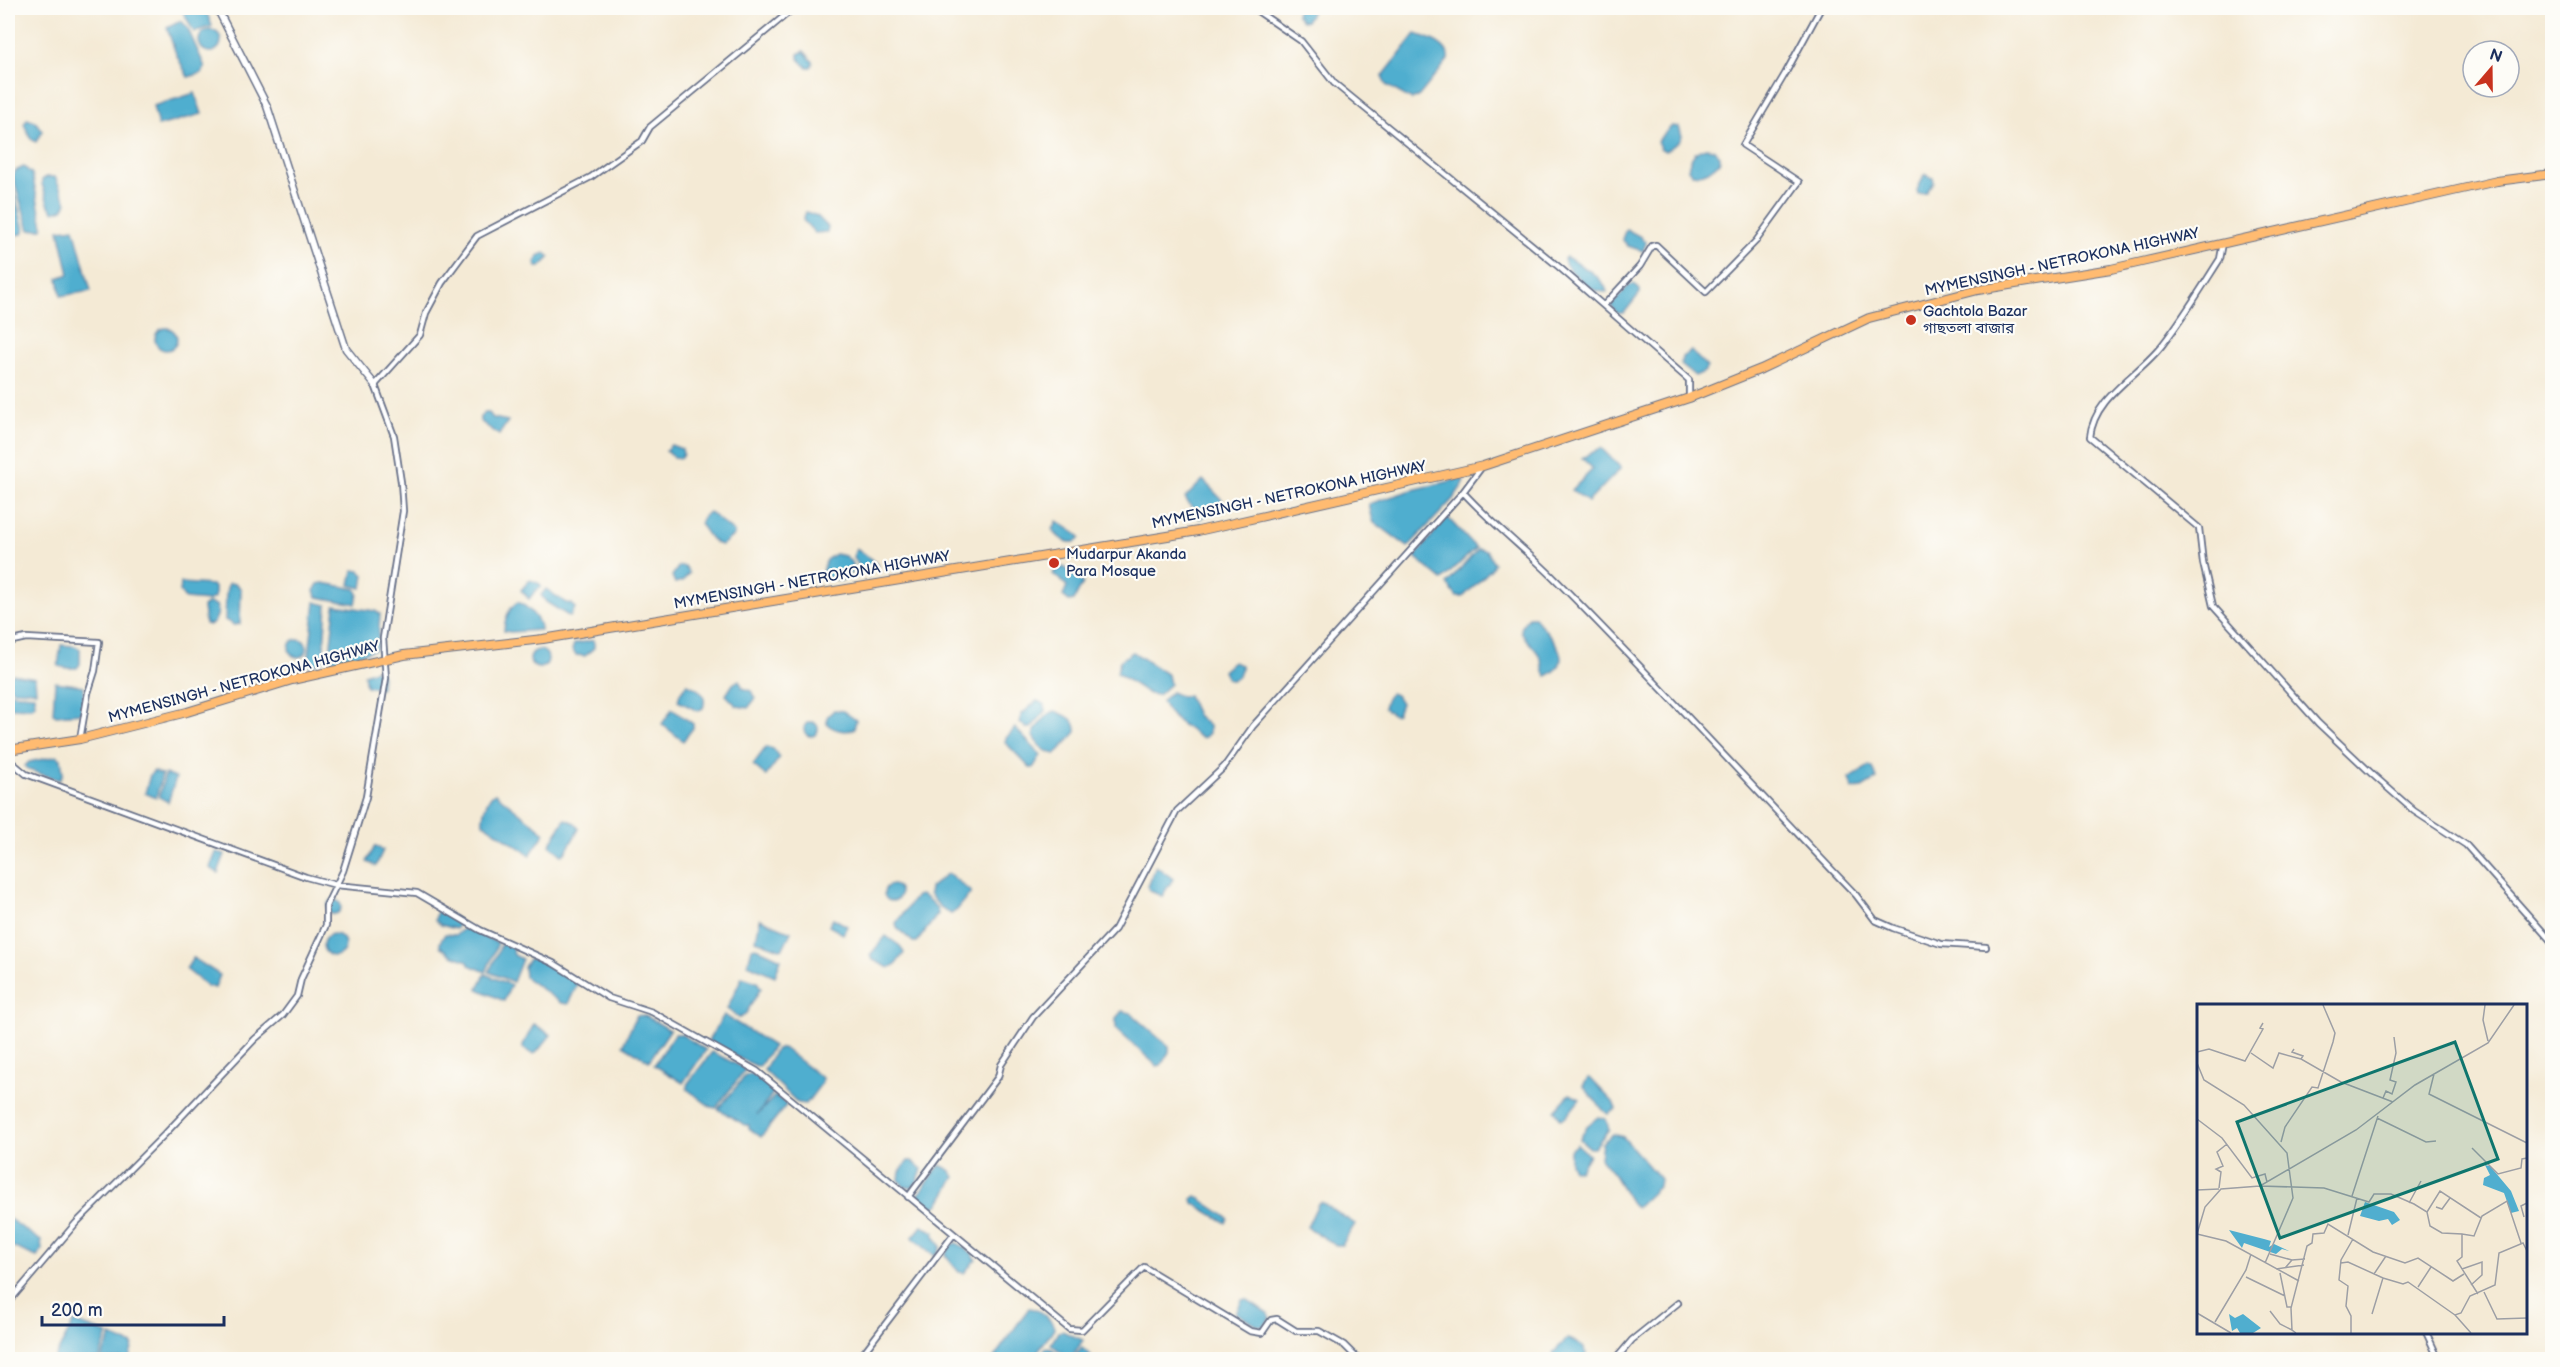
<svg xmlns="http://www.w3.org/2000/svg" width="2560" height="1367" viewBox="0 0 2560 1367" font-family="'Balsamiq Sans','Noto Sans Bengali',sans-serif">
<style>
.water{fill:#50aecf;stroke:#366e96;stroke-width:1.5}
.lines{fill:none;stroke-linecap:round;stroke-linejoin:round}
.minor-casing{stroke:#677088;stroke-width:8}
.tertiary-casing{stroke:#677088;stroke-width:9}
.primary-casing{stroke:#677088;stroke-width:10}
.minor{stroke:#fff;stroke-width:4.5}
.tertiary{stroke:#fff;stroke-width:6}
.primary{stroke:#ffbb71;stroke-width:8}
.poi-dot{fill:#c8321e;stroke:#fdfcf7;stroke-width:2}
.labels{text-anchor:middle;dominant-baseline:central;stroke-width:4.5;stroke-linejoin:round;paint-order:stroke}
.street-label{font-size:15px;fill:#1b2f5e;stroke:#fdfcf7}
.poi-label{font-size:15px;fill:#1b2f5e;stroke:#fdfcf7;text-anchor:start}
.inset-road{fill:none;stroke:#9d9fa5;stroke-width:1.5}
.view{fill:#0f766e;fill-opacity:0.15;stroke:#0f766e;stroke-width:3}
.inset-edge{fill:none;stroke:#1b2f5e;stroke-width:3}
</style>
<rect width="100%" height="100%" fill="#fdfcf7"/>
<filter id="ink" filterUnits="userSpaceOnUse"><feTurbulence type="fractalNoise" baseFrequency=".0167" numOctaves="2"/><feDisplacementMap in="SourceGraphic" scale="12" xChannelSelector="R" yChannelSelector="G"/><feConvolveMatrix kernelMatrix="1 2 1 2 8 2 1 2 1" color-interpolation-filters="sRGB"/></filter>
<filter id="wash" filterUnits="userSpaceOnUse"><feTurbulence type="fractalNoise" baseFrequency=".008" numOctaves="4" result="noise"/><feDisplacementMap in="SourceGraphic" scale="24" xChannelSelector="R" yChannelSelector="G"/><feGaussianBlur stdDeviation="1.35" result="paint"/><feColorMatrix in="noise" values="0 0 0 0 0 0 0 0 0 0 0 0 0 0 0 0 0 1.4 0 .05"/><feComposite in="paint" operator="in"/></filter>
<g filter="url(#wash)">
<rect width="100%" height="100%" fill="#f4ead5"/>
<path class="water" d="M181,8H205L212,26L194,32Z
M1298,8H1314L1306,21H1302L1296,14Z
M181,21L187,27L205,67L202,73L188,77L176,54L167,28Z
M199 41a11 11 0 1 1 22 0a11 11 0 1 1-22 0Z
M1416,34C1428,38 1451,45 1448,60L1419,96L1412,100L1386,85L1382,77Z
M804,51L813,62L811,67H807L798,58V54Z
M195,93L202,114L158,126L153,106Z
M27,119L35,121L42,131L36,142L31,139L24,124Z
M1672,126L1679,127L1682,136L1679,142L1665,151L1660,148L1657,141Z
M1706,148L1713,149L1720,156V161C1713,169 1703,176 1692,174L1688,169C1690,158 1695,150 1706,148Z
M24,167L32,174L43,226L42,229L29,230L13,177L15,171Z
M1925,174L1933,178L1934,182L1926,193L1918,194L1917,190Z
M46,177H55L67,203L63,209L54,212L49,206L42,184V180Z
M8,179L11,182L24,230L22,234L8,236Z
M806,212L817,216L828,227L827,232L815,233L803,220Z
M74,228L91,291L61,296L58,278L69,274L59,230Z
M1626,229L1641,237L1646,243L1643,251L1628,246L1622,239Z
M545,253L550,257L540,267H537L535,264L538,256Z
M1566,257C1579,264 1605,278 1607,292C1590,292 1583,282 1571,271C1567,266 1565,266 1564,259Z
M1634,284L1640,290V293L1624,313H1617L1611,306L1629,285Z
M155 339a11 11 0 1 1 22 0a11 11 0 1 1-22 0Z
M1691,351L1707,367L1704,372L1695,376L1681,365L1682,357Z
M485,413H489L493,418L508,421L499,435L480,421V417Z
M671,445L682,449L683,454L681,458L674,457L666,451Z
M1601,448L1621,468L1588,502L1572,490L1593,469L1582,458Z
M1459,479L1464,480V483L1453,499L1408,547L1373,521L1369,504L1412,490Z
M1203,480L1223,501L1200,519L1185,498Z
M709,512L734,532V535L722,545C711,544 707,532 700,524L703,517Z
M1447,517L1476,548L1442,580L1415,557Z
M1057,521L1078,535L1080,538L1077,541C1068,545 1058,538 1053,530Z
M856,549L872,559L878,566L869,572L861,569L853,557Z
M1478,549L1486,550L1494,563L1491,569L1463,597H1457L1447,584Z
M835,554L845,556L853,564L851,573L841,581L828,577L822,572L826,560Z
M679,566H685L689,573L683,581L675,583L672,576Z
M1064,567L1083,583L1074,600L1069,601L1063,596L1067,586L1053,574L1056,570Z
M353,570L360,571L364,575L362,588L350,585Z
M530,580L540,584L541,587L535,591L529,599L521,590Z
M181,583L212,585L215,589V597L208,601L185,599L180,592Z
M229,583L236,584L241,589L240,624L234,625L225,620C226,611 224,591 229,583Z
M323,583L356,589L358,594L356,604L317,597L314,591L318,584Z
M546,589L566,603L572,604L575,608L570,617L546,602L541,595Z
M315,602L327,605L323,661L311,666L308,664Z
M518,602C527,606 541,620 540,630L511,632L504,631C504,621 509,607 518,602Z
M208,603L216,605L218,613L214,623L209,625L205,624L203,607Z
M335,605L375,611L380,614L378,642L376,649L348,659L333,661L330,654Z
M1529,617H1534C1547,633 1580,661 1546,676C1542,670 1543,663 1540,657C1533,640 1509,635 1529,617Z
M289 648a9 9 0 1 1 18 0a9 9 0 1 1-18 0Z
M594,640V648L585,656L576,655L572,650L574,644Z
M61,645L75,646L80,649V664L77,668H66L58,666Z
M530 659a9 9 0 1 1 18 0a9 9 0 1 1-18 0Z
M1133,652L1168,675L1170,684L1158,695L1149,694L1117,673L1120,661Z
M1233,662L1241,665C1242,671 1238,680 1230,680L1226,677L1223,671Z
M375,670L382,672L381,688L366,686L364,674Z
M13,674L35,678L36,691L12,690L9,686L10,676Z
M739,680L743,688L751,691L756,698L748,708L737,706L726,695L733,684Z
M55,682L84,686L82,713L56,715L53,713Z
M687,684C698,688 708,695 703,708L698,711L678,701L680,693Z
M1171,692L1182,697L1188,695L1197,715L1209,726V733L1205,737L1201,738C1187,727 1168,718 1162,701Z
M8,693L34,695L35,705L32,707L8,708Z
M1391,693L1396,695L1401,703L1397,714L1394,715L1384,708L1386,700Z
M1037,701L1044,704L1046,710L1031,728H1026L1020,722L1021,715Z
M672,709L693,724V728L683,741L662,724Z
M834,710L843,711L856,720L854,729C846,733 834,730 827,724V717Z
M1055,711C1065,715 1077,719 1076,732L1056,754C1046,753 1037,745 1033,736C1036,727 1046,714 1055,711Z
M804 729a7 7 0 1 1 14 0a7 7 0 1 1-14 0Z
M1015,728L1041,755L1033,768H1030L1005,742L1006,738Z
M766,747L773,749L780,757L766,776L753,765Z
M57,756L61,759L63,773L60,780L29,770L25,766L29,762Z
M1869,766L1873,768L1877,779L1862,788L1853,789L1849,779Z
M154,771L162,775L156,798L145,793L150,775Z
M165,774L176,778L168,802L159,797Z
M495,793L545,833L530,855L483,823C482,815 487,797 495,793Z
M565,819L575,823L579,829L565,853L562,855L550,845Z
M375,846L383,850L376,866L367,862Z
M216,852L225,854L218,873L210,868Z
M1156,866L1173,879L1162,896L1150,891L1148,887Z
M948,873L971,892L957,910L951,914L940,907L929,894L930,888Z
M884 893a8 8 0 1 1 16 0a8 8 0 1 1-16 0Z
M920,895C928,898 937,906 938,914L917,942H913L897,928L896,923L916,896Z
M327 907a7 7 0 1 1 14 0a7 7 0 1 1-14 0Z
M437,911C445,910 454,916 459,922L456,929L441,925L435,920Z
M833,918L847,926L843,934L829,926Z
M760,919L791,932L783,948L780,949L756,940Z
M464,928L498,943L486,972L469,965L468,961L452,955L440,946V942L445,934L456,935Z
M323 945a11 11 0 1 1 22 0a11 11 0 1 1-22 0Z
M886,936L900,946L904,953L896,964L889,968L873,960L870,955Z
M502,943L512,947L514,955L522,959L513,982L489,972Z
M755,947L781,959L775,976L748,964L752,948Z
M193,958L220,975L215,988L207,986L186,969Z
M529,959H536L574,980L577,985L568,1004L561,1003L525,977L524,967Z
M485,974L511,985L504,1001L478,989Z
M742,977L757,982L761,988L745,1015L739,1018L727,1009Z
M1122,1011L1130,1013L1169,1047V1052L1161,1065L1157,1066L1116,1029V1018Z
M637,1015L646,1016L670,1030L649,1061L623,1045Z
M724,1015L773,1046L759,1067L723,1051L708,1041Z
M534,1024L551,1035L536,1053L532,1054L523,1048V1045Z
M675,1034H681L706,1050L683,1083L654,1065Z
M783,1048L822,1078L821,1084L806,1104L798,1103L764,1070L776,1049Z
M712,1052L742,1067L745,1070L716,1108L711,1107L687,1089L688,1083Z
M751,1074L761,1078L775,1090L757,1115L775,1096L787,1104L761,1137L749,1128V1125H745L718,1109L746,1075Z
M1588,1078H1590L1613,1102L1616,1109L1608,1114L1604,1111L1583,1086Z
M1570,1094L1580,1099L1566,1117L1561,1119L1555,1110Z
M1598,1117L1606,1119L1609,1129L1594,1148H1590L1580,1139L1587,1126Z
M1613,1134L1623,1137L1660,1179L1659,1186L1638,1206L1635,1207L1631,1203L1614,1175L1600,1158L1602,1143Z
M1577,1144L1589,1155L1579,1171L1573,1170L1570,1163V1150Z
M908,1161H912L922,1169L917,1182L912,1187H904L899,1180L900,1172Z
M940,1165L950,1170L955,1177L939,1204L934,1208L917,1197Z
M1196,1196L1228,1218L1226,1223L1193,1203L1192,1199Z
M1321,1202L1355,1224L1342,1245H1336L1307,1227L1318,1204Z
M8,1218L41,1241L42,1250L37,1257L8,1245Z
M922,1226L935,1232L934,1236L941,1247L935,1256L914,1239L913,1237Z
M957,1243L973,1254L976,1259L964,1273L959,1272L945,1255L952,1244Z
M1246,1299L1269,1314L1270,1318L1264,1327L1256,1325L1236,1313L1242,1300Z
M1029,1308C1038,1309 1054,1320 1054,1329L1032,1359H993Z
M74,1322L108,1334L99,1359H54Z
M1062,1331L1083,1340L1070,1359L1051,1344L1058,1332Z
M111,1336L133,1345L129,1359H101Z
M1567,1339C1576,1341 1584,1344 1586,1354L1584,1359H1559L1553,1353Z
M1046,1348L1052,1349L1059,1355V1359H1037Z
M1082,1348L1091,1355L1090,1359H1072Z"/>
</g>
<g filter="url(#ink)">
<g class="lines">
<g class="minor-casing">
<path id="minor" d="M1253,8L1301,41L1334,83L1559,267L1689,380V398
M2223,243L2220,259C2202,287 2184,317 2163,344C2140,375 2094,396 2090,437L2199,528L2203,563L2213,606L2318,723L2372,774L2414,811L2466,845L2552,942
M1604,305L1640,266L1652,246L1656,245L1706,292L1756,241L1799,182L1743,145L1785,74L1821,8
M1463,492C1492,524 1525,549 1555,579C1658,682 1755,790 1856,895L1875,920L1893,928L1941,944L1986,947
M8,642L26,638L99,642L95,671L88,693L80,739
M8,759L26,774L306,877L336,885L417,893L480,930L553,963L609,998L652,1012L757,1071L1069,1329L1082,1330L1144,1267L1250,1331L1262,1333L1271,1320L1277,1319L1296,1331H1319L1344,1345L1359,1360
M908,1197L998,1077L1001,1065L1033,1017L1115,929L1177,811L1224,767L1253,726L1463,492L1481,468
M8,1303L76,1223L164,1135L255,1039L283,1015L297,996L301,979L326,925V906L343,871L366,797L386,678L383,638L403,511L401,482L394,436L375,385L420,335L426,313L442,283L477,236L591,177L642,141L650,127L794,8
M2426,1332L2439,1360
M858,1360L954,1234
M1615,1360L1632,1340L1678,1303"/>
</g>
<g class="tertiary-casing">
<path id="tertiary" d="M217,8L267,106L346,349L375,385"/>
</g>
<g class="primary-casing">
<path id="primary" d="M8,750L80,739L187,712L292,680L404,655L543,639L1198,531L1483,466L1689,398L1761,369L1869,318L1978,290L2111,269L2497,181L2552,174"/>
</g>
<use href="#minor" class="minor"/>
<use href="#tertiary" class="tertiary"/>
<use href="#primary" class="primary"/>
</g>
</g>
<g class="poi-dot">
<circle cx="1911" cy="320" r="6"/>
<circle cx="1054" cy="563" r="6"/>
</g>
<g class="labels">
<g class="street-label">
<text transform="translate(2062 262) rotate(-12)">MYMENSINGH - NETROKONA HIGHWAY</text>
<text transform="translate(1289 495) rotate(-12)">MYMENSINGH - NETROKONA HIGHWAY</text>
<text transform="translate(812 580) rotate(-10)">MYMENSINGH - NETROKONA HIGHWAY</text>
<text transform="translate(244 682) rotate(-15)">MYMENSINGH - NETROKONA HIGHWAY</text>
</g>
<g class="poi-label">
<text x="1923" y="311">Gachtola Bazar<tspan x="1923" dy="17">গাছতলা বাজার</tspan></text>
<text x="1066" y="554">Mudarpur Akanda<tspan x="1066" dy="17">Para Mosque</tspan></text>
</g>
</g>
<g transform="translate(2197 1004)">
<rect width="330" height="330" fill="#f4ead5"/>
<path d="M288,161L293,162L314,187L322,207L314,209L307,189L286,181L287,174L293,171ZM168,198L197,208L203,216L195,221L191,215L182,217L163,212ZM32,226L67,235L74,237L72,243L77,240L92,247L85,245L79,250L47,239L45,244ZM32,310L38,314L46,310L64,324L56,329H43L40,324L35,327Z" fill="#50aecf"/>
<path class="inset-road" d="M288,1L286,16L291,37M97,45L95,48L106,52L104,55L144,78L196,98M0,48L12,45L48,57L66,25L63,24L66,19M54,49L76,64L82,49L104,55M0,59L7,76L47,101L90,149L96,194L68,259M237,70L232,90L330,139M186,94L189,87L195,90L199,78L193,76L199,49L197,33M180,114L229,138L239,137M0,115L25,134L55,174L68,170L70,178M84,138L88,123L115,83L121,84L136,38L138,29L126,1M275,144L301,170L324,164L325,155L330,154M63,182L127,184L172,198L177,190H194L217,200L230,208L233,222L245,229L265,230V253L260,257L281,290M22,184L24,168L19,165L26,162L20,148L30,140M0,186L22,185M155,192L181,112M212,199L224,177M239,203L245,205L253,194M230,208L243,187L284,214M327,213L324,202L330,199M0,230L29,237L102,277M0,230L8,203L24,185L63,182L159,126L218,81L291,39L317,1M265,230L277,232L285,212L310,197L324,239M151,231L160,194M73,250L95,256M144,259L151,258L186,274L175,310M88,264L95,256L108,255M79,265L107,261M265,265L285,258V271L274,281M83,269L90,303H94M177,270L189,252M49,273L88,292M186,274L206,280L211,278L258,311L264,309L273,292L298,281L302,249L326,239L330,247M221,283L234,263M287,288L300,315L330,314M73,307L83,320L95,326M0,309L34,329M258,311L274,329M18,318L49,266L54,250M99,329L95,326L94,304L110,242L115,239L116,230L127,229L131,220L176,248L208,259L221,254L256,277L267,270M154,329V312L149,302L151,282L142,276L144,256L156,235"/>
<path class="view" d="M258,38L301,155L83,234L40,118Z"/>
<rect width="330" height="330" class="inset-edge"/>
</g>
<rect width="2560" height="1367" fill="none" stroke="#fdfcf7" stroke-width="30"/>
<g transform="translate(2491 69) rotate(20)"><circle r="28" fill="#fdfcf7" stroke="#a3aaba" stroke-width="1.5"/>
<path d="M0-4.5L10 22L0 15L-10 22Z" fill="#c8321e"/>
<text y="-9" font-size="16" font-weight="bold" text-anchor="middle" fill="#1b2f5e">N</text>
</g>
<path d="M42 1316v9h182v-9" fill="none" stroke="#1b2f5e" stroke-width="3"/>
<text x="51" y="1316" font-size="18" fill="#1b2f5e" stroke="#fdfcf7" stroke-width="4.5" paint-order="stroke">200 m</text>
</svg>
